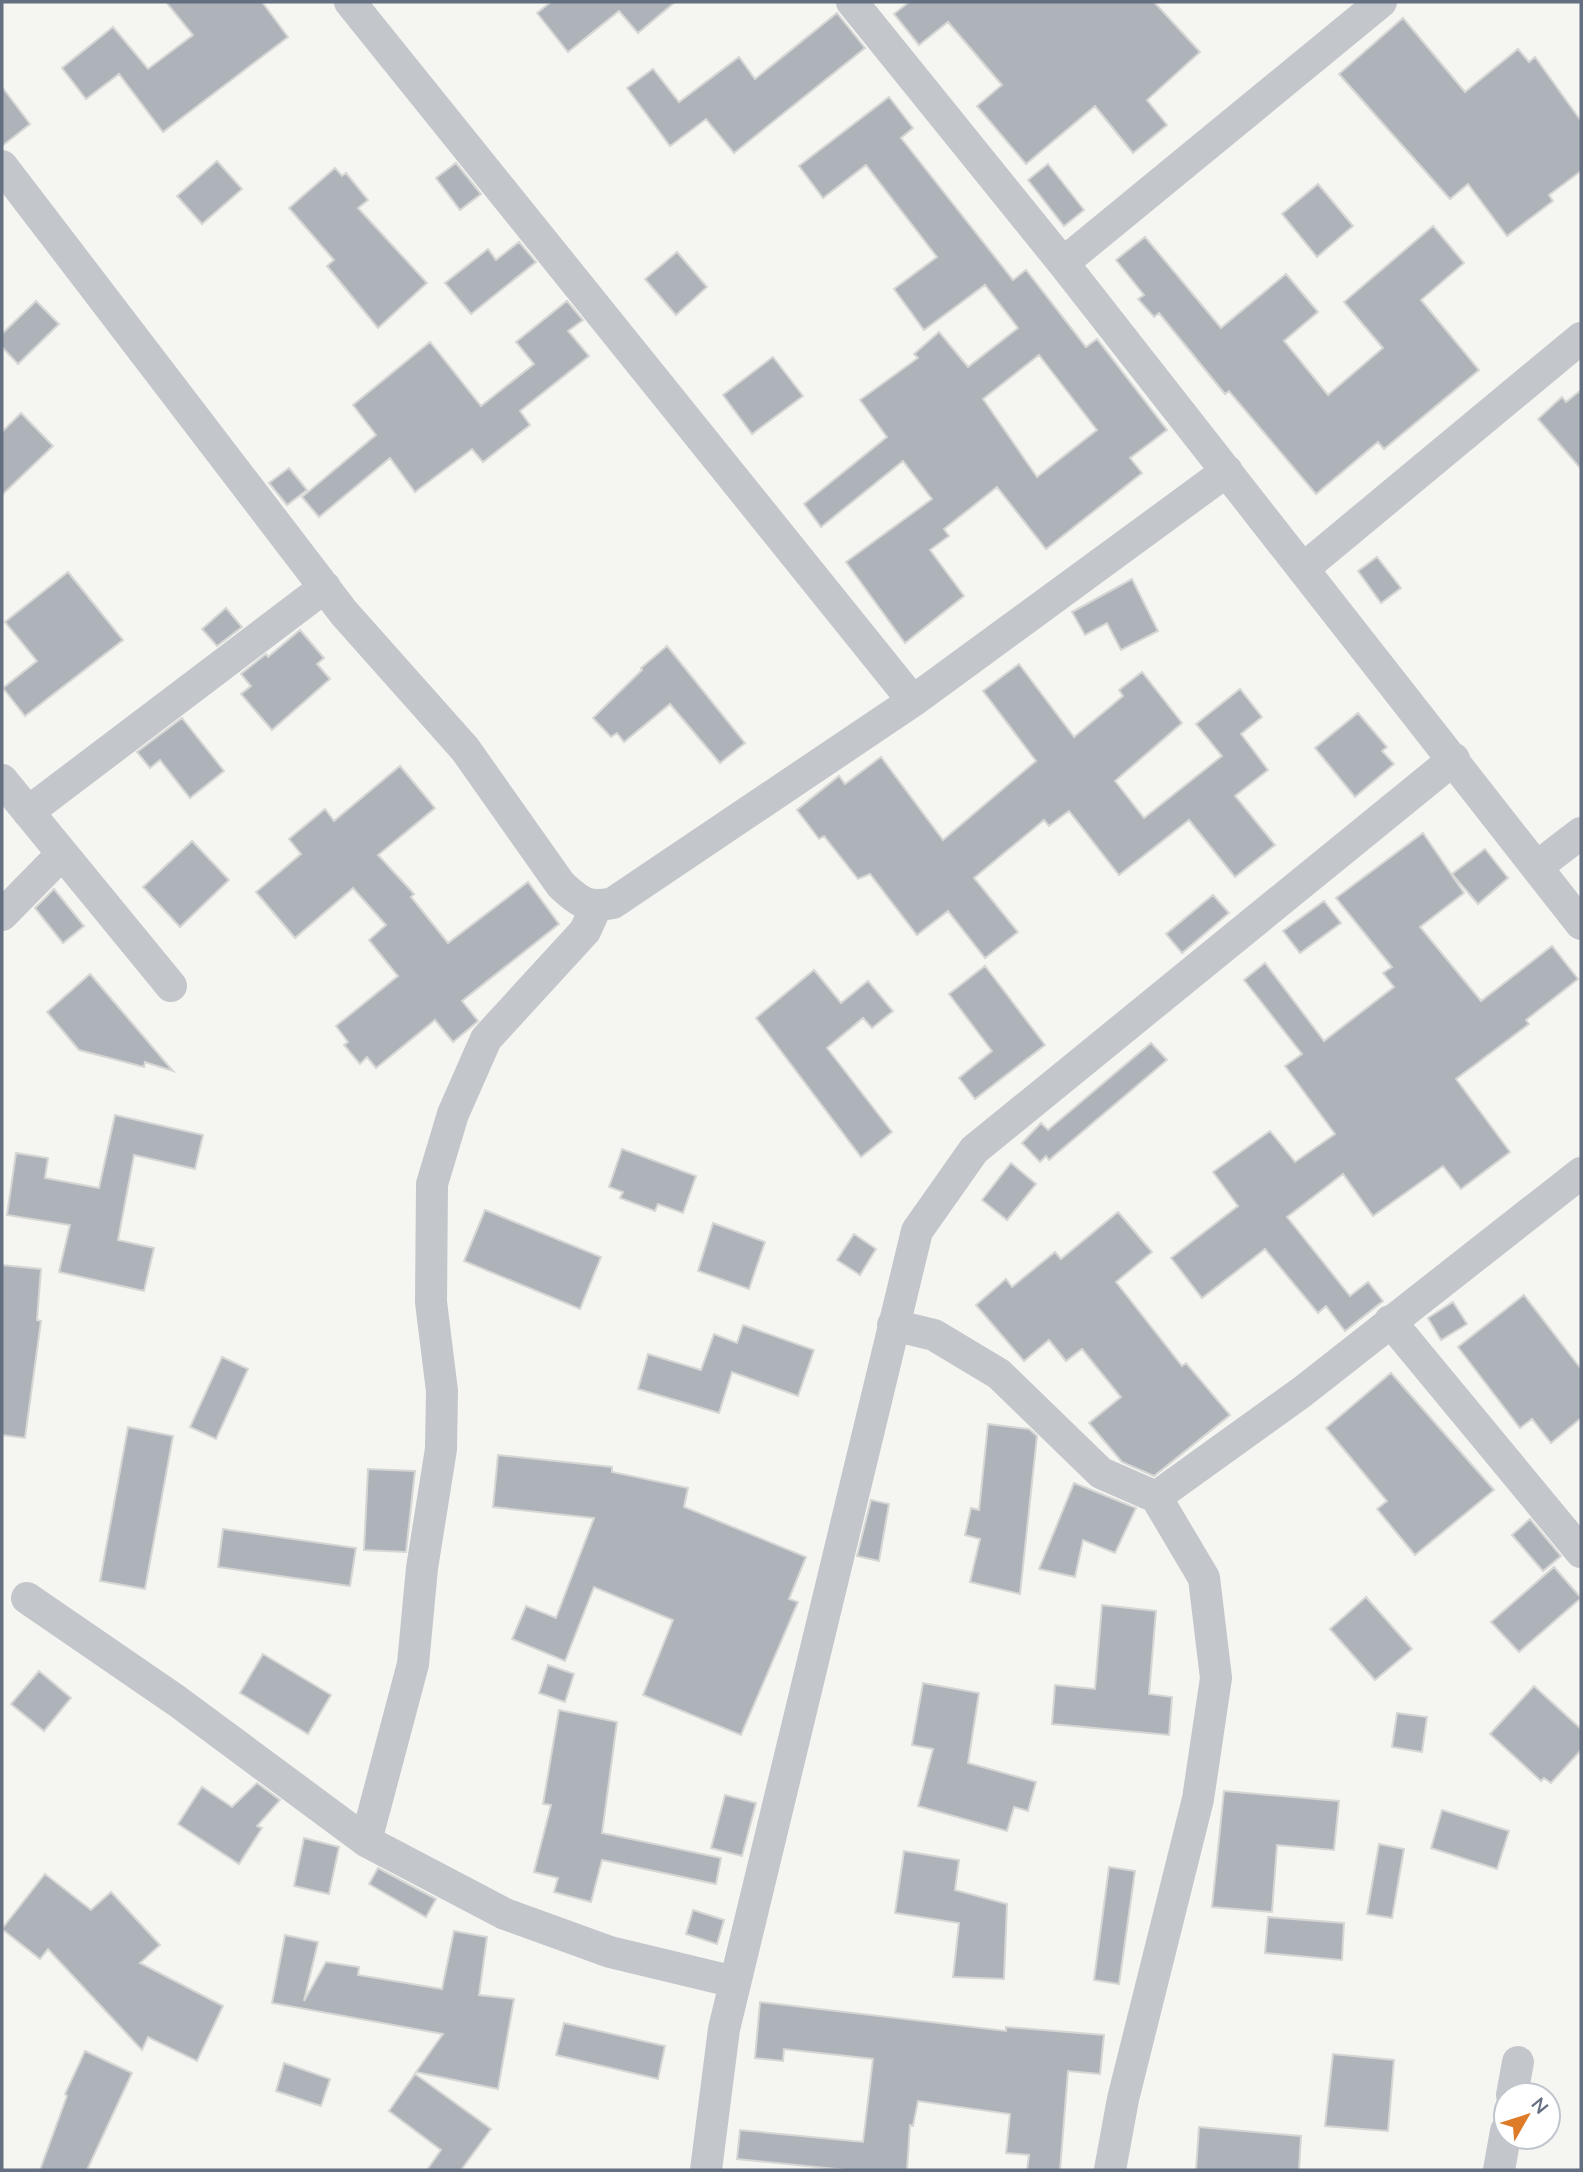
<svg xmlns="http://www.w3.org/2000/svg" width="1583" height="2172" viewBox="0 0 1583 2172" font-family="'Nunito Sans',sans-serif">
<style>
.building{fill:#aeb3ba;stroke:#d6d7d5;stroke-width:2;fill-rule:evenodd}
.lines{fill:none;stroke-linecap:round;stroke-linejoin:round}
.minor{stroke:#c3c6ca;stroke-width:32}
</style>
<rect width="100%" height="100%" fill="#f5f5f2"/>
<path class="building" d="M166,2H262L288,37L163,132L119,74L86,99L62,68L113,27L148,69L193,35Z
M551,2H675L638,33L619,11L568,52L537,13Z
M909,2H1154L1200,52L1147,100L1167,125L1133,153L1095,106L1026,164L977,106L1002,85L948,22L919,45L894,14Z
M837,13L865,48L734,153L706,119L670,146L627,88L653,69L679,102L739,57L755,79Z
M1403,18L1465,92L1518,49L1529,62L1535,57L1581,121V171L1549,195L1553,201L1507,236L1468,184L1450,199L1339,74Z
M2,87L30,124L2,146Z
M889,97L913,128L901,138L1013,280L1026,270L1086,347L1097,339L1167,430L1130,458L1142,473L1046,549L997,487L944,529L949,536L930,550L964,596L905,643L846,562L932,499L903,461L821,527L804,504L887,437L860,400L918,358L914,354L939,332L968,367L1018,328L985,285L924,330L894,289L937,257L866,165L823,198L799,166ZM1039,355L1097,430L1037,477L983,399Z
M217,161L242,189L202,224L177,196Z
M456,163L481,194L460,210L436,178Z
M1048,164L1084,210L1064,226L1028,180Z
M335,168L342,176L346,173L368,200L358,208L427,283L378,328L327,266L334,260L289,208Z
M1318,184L1353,226L1317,257L1282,214Z
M1433,226L1464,263L1421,300L1479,370L1384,449L1378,442L1316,494L1229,391L1225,394L1159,313L1154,317L1138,299L1144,295L1116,260L1145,237L1221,328L1286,274L1318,312L1284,341L1328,395L1383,348L1344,302Z
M519,242L536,262L471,314L445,283L488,249L496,260Z
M677,252L707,287L676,315L645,279Z
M36,301L59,324L18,364L2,347V334Z
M567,301L583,320L568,331L589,356L520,411L530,425L483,462L472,449L415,492L390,458L319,517L302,497L376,435L353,405L430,342L481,406L534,364L516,342Z
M773,357L803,396L752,434L723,395Z
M1581,390V469L1538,419L1562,397L1566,402Z
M21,413L53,446L2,495V432Z
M289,468L307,490L287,505L269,483Z
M1377,557L1401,588L1381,603L1358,571Z
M68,572L123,640L25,716L3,688L37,661L5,622Z
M1132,579L1158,631L1121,650L1107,623L1085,635L1072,612Z
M226,608L242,627L217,646L202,629Z
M300,630L324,658L317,664L330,679L272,730L241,694L251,686L241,674L266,654L268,657Z
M667,646L745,743L720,763L670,704L624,742L617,733L611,737L593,718L642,670L641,668Z
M1019,664L1074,737L1123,696L1119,690L1142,672L1182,723L1115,781L1144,818L1222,756L1196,724L1240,689L1262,717L1241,734L1268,770L1235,796L1275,845L1235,877L1189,820L1119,875L1069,811L1049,826L1044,820L974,878L1018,932L985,958L948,911L917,935L870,874L858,879L824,836L819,839L797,810L839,776L845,784L881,757L943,840L1036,761L983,691Z
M1358,713L1387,747L1382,751L1394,764L1355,797L1315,748Z
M182,718L224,771L190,798L160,760L150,768L137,752Z
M400,766L435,808L378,855L414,894L411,897L448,943L528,882L559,924L462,1001L478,1021L453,1042L435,1020L376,1068L367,1057L360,1064L344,1045L348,1042L336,1026L398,976L369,940L386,925L353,888L295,938L256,892L301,854L289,839L325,809L334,821Z
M1423,833L1464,893L1420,927L1481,1001L1552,946L1578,979L1526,1020L1529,1024L1456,1079L1510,1152L1461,1189L1443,1166L1373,1216L1343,1174L1287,1217L1350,1296L1368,1282L1383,1301L1345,1331L1326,1306L1318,1313L1265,1249L1202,1298L1171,1258L1238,1206L1213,1172L1270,1131L1295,1162L1335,1134L1285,1066L1302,1054L1244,980L1265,963L1324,1041L1394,987L1383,973L1392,967L1336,898Z
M192,841L229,880L180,927L143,887Z
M1485,849L1508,878L1478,904L1452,874Z
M54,889L84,926L63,943L35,908Z
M1213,895L1229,913L1182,953L1166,934Z
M1324,901L1341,923L1300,953L1283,931Z
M985,966L1045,1045L975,1099L959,1078L992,1051L949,994Z
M814,970L841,1003L868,981L893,1011L872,1028L863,1018L827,1048L892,1132L861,1157L756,1018Z
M90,974L173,1071L145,1062L144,1067L79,1050L47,1012Z
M1151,1043L1167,1060L1049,1160L1046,1156L1040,1162L1022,1143L1041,1123L1048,1130Z
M115,1115L203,1135L195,1169L134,1155L118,1240L154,1248L144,1291L59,1272L70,1225L7,1215L16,1153L48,1158L45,1178L99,1188Z
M622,1149L696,1176L683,1213L658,1204L655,1211L620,1198L623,1192L609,1187Z
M1011,1163L1036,1184L1007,1220L982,1200Z
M485,1210L601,1257L580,1309L464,1261Z
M1118,1212L1152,1252L1116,1282L1182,1366L1186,1363L1230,1415L1154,1476L1122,1462L1089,1423L1121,1397L1082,1349L1066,1361L1049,1340L1024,1361L976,1305L1006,1279L1012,1287L1055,1252L1061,1259Z
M713,1223L765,1242L749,1289L698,1271Z
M854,1234L876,1249L860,1275L837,1260Z
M2,1265L41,1269L37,1320L41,1321L25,1438L2,1435Z
M1524,1295L1581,1369V1418L1551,1443L1532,1419L1520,1428L1458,1347Z
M1453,1302L1467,1324L1441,1340L1428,1318Z
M743,1325L814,1350L798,1396L732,1372L719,1413L638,1389L648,1354L701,1370L714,1334L737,1343Z
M222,1357L248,1369L216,1439L190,1427Z
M1391,1373L1494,1490L1415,1555L1377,1509L1387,1501L1326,1428Z
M988,1424L1029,1429L1037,1436L1020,1594L970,1582L980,1539L965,1535L971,1508L979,1510Z
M128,1427L173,1436L145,1589L100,1581Z
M498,1455L612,1467V1472L688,1488L684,1507L806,1557L789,1599L798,1602L741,1735L643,1695L673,1620L594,1587L565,1661L512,1639L526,1606L556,1618L594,1518L493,1507Z
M368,1469L415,1471L406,1552L364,1550Z
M1074,1483L1136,1508L1115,1553L1083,1540L1075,1577L1039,1569Z
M871,1500L889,1504L879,1561L857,1556Z
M1530,1519L1561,1556L1543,1571L1512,1535Z
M223,1529L356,1548L350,1586L218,1567Z
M1554,1567L1581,1598L1519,1652L1491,1622Z
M1366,1597L1412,1649L1375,1680L1330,1629Z
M1102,1605L1156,1611L1149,1694L1172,1697L1169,1735L1052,1724L1055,1685L1095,1689Z
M263,1654L331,1695L308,1734L240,1693Z
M548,1665L574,1674L565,1702L539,1693Z
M39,1671L71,1698L44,1731L11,1704Z
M923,1683L979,1693L968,1763L1036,1782L1028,1811L1014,1807L1007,1831L918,1806L933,1749L912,1745Z
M1534,1686L1581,1729V1750L1551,1783L1544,1778L1541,1781L1490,1734Z
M559,1710L617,1722L602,1833L721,1858L716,1884L602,1860L591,1902L554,1892L558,1878L534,1872L551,1805L543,1804Z
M1397,1713L1427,1717L1422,1752L1392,1747Z
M257,1783L280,1800L257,1826L262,1828L239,1864L178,1824L202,1787L232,1807Z
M1224,1791L1339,1801L1334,1850L1277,1845L1272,1912L1212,1907Z
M725,1795L756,1803L742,1856L711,1848Z
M1442,1810L1509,1831L1497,1869L1431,1848Z
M304,1838L339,1847L329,1894L294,1886Z
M1379,1844L1404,1849L1392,1918L1367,1914Z
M904,1851L959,1860L955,1890L1007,1904L1004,1979L953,1977L959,1923L895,1913Z
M1109,1867L1135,1871L1119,1984L1094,1980Z
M378,1868L436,1899L426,1917L369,1884Z
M45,1874L91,1910L111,1892L160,1945L140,1963L223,2006L197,2061L148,2037L142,2050L48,1949L40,1959L2,1929Z
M693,1910L724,1920L717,1944L686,1934Z
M1268,1917L1344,1923L1342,1960L1265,1953Z
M454,1931L487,1937L479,1995L514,1999L498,2089L416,2072L443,2034L272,2003L285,1935L318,1942L304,2001L326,1962L359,1967L358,1975L442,1989Z
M760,2002L1006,2031V2027L1104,2035L1100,2074L1068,2071L1060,2170H1027L1029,2155L1006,2153L1010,2114L918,2101L913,2126L910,2125L907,2170H846L737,2159L740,2130L863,2142L873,2059L784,2049L783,2061L755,2058Z
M564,2023L665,2046L658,2079L556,2055Z
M85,2051L132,2073L87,2170H40L67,2096L65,2094Z
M1333,2054L1394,2060L1388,2131L1325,2126Z
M284,2063L330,2079L321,2106L276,2091Z
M415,2074L491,2129L461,2170H427L441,2150L389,2111Z
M1199,2127L1301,2136L1299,2170H1196Z"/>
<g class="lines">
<path class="minor" d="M350,2L913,701
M852,2L1063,263L1581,924
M2,166L344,613L465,749L561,885C580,902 587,909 613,903L913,701L1227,471
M1063,263L1381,2
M1304,568L1581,338
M2,780L171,986
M28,812L325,587
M1538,866L1581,833
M2,915L62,854
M1390,1321L1581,1552
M893,1325L934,1335L999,1374L1101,1473L1156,1497L1204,1578L1216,1678L1198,1799L1123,2099L1110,2170
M1156,1497L1302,1392L1581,1173
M27,1598L177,1701L366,1841L505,1914L610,1952L735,1982
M366,1841L413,1664L422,1568L441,1449L442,1391L431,1302L432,1184L453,1114L486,1039L585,931L596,907
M1512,2095L1518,2062
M706,2170L724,2029L917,1231L974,1150L1454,759
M1499,2170L1506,2131"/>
</g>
<rect width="1583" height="2172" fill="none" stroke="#656f82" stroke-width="7"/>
<g transform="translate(1527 2116) rotate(51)"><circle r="33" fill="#ffffff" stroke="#c1c5cd" stroke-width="2"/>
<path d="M0-5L12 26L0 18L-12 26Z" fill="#de7b29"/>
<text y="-10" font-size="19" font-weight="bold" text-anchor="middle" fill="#656f82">N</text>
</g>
</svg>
